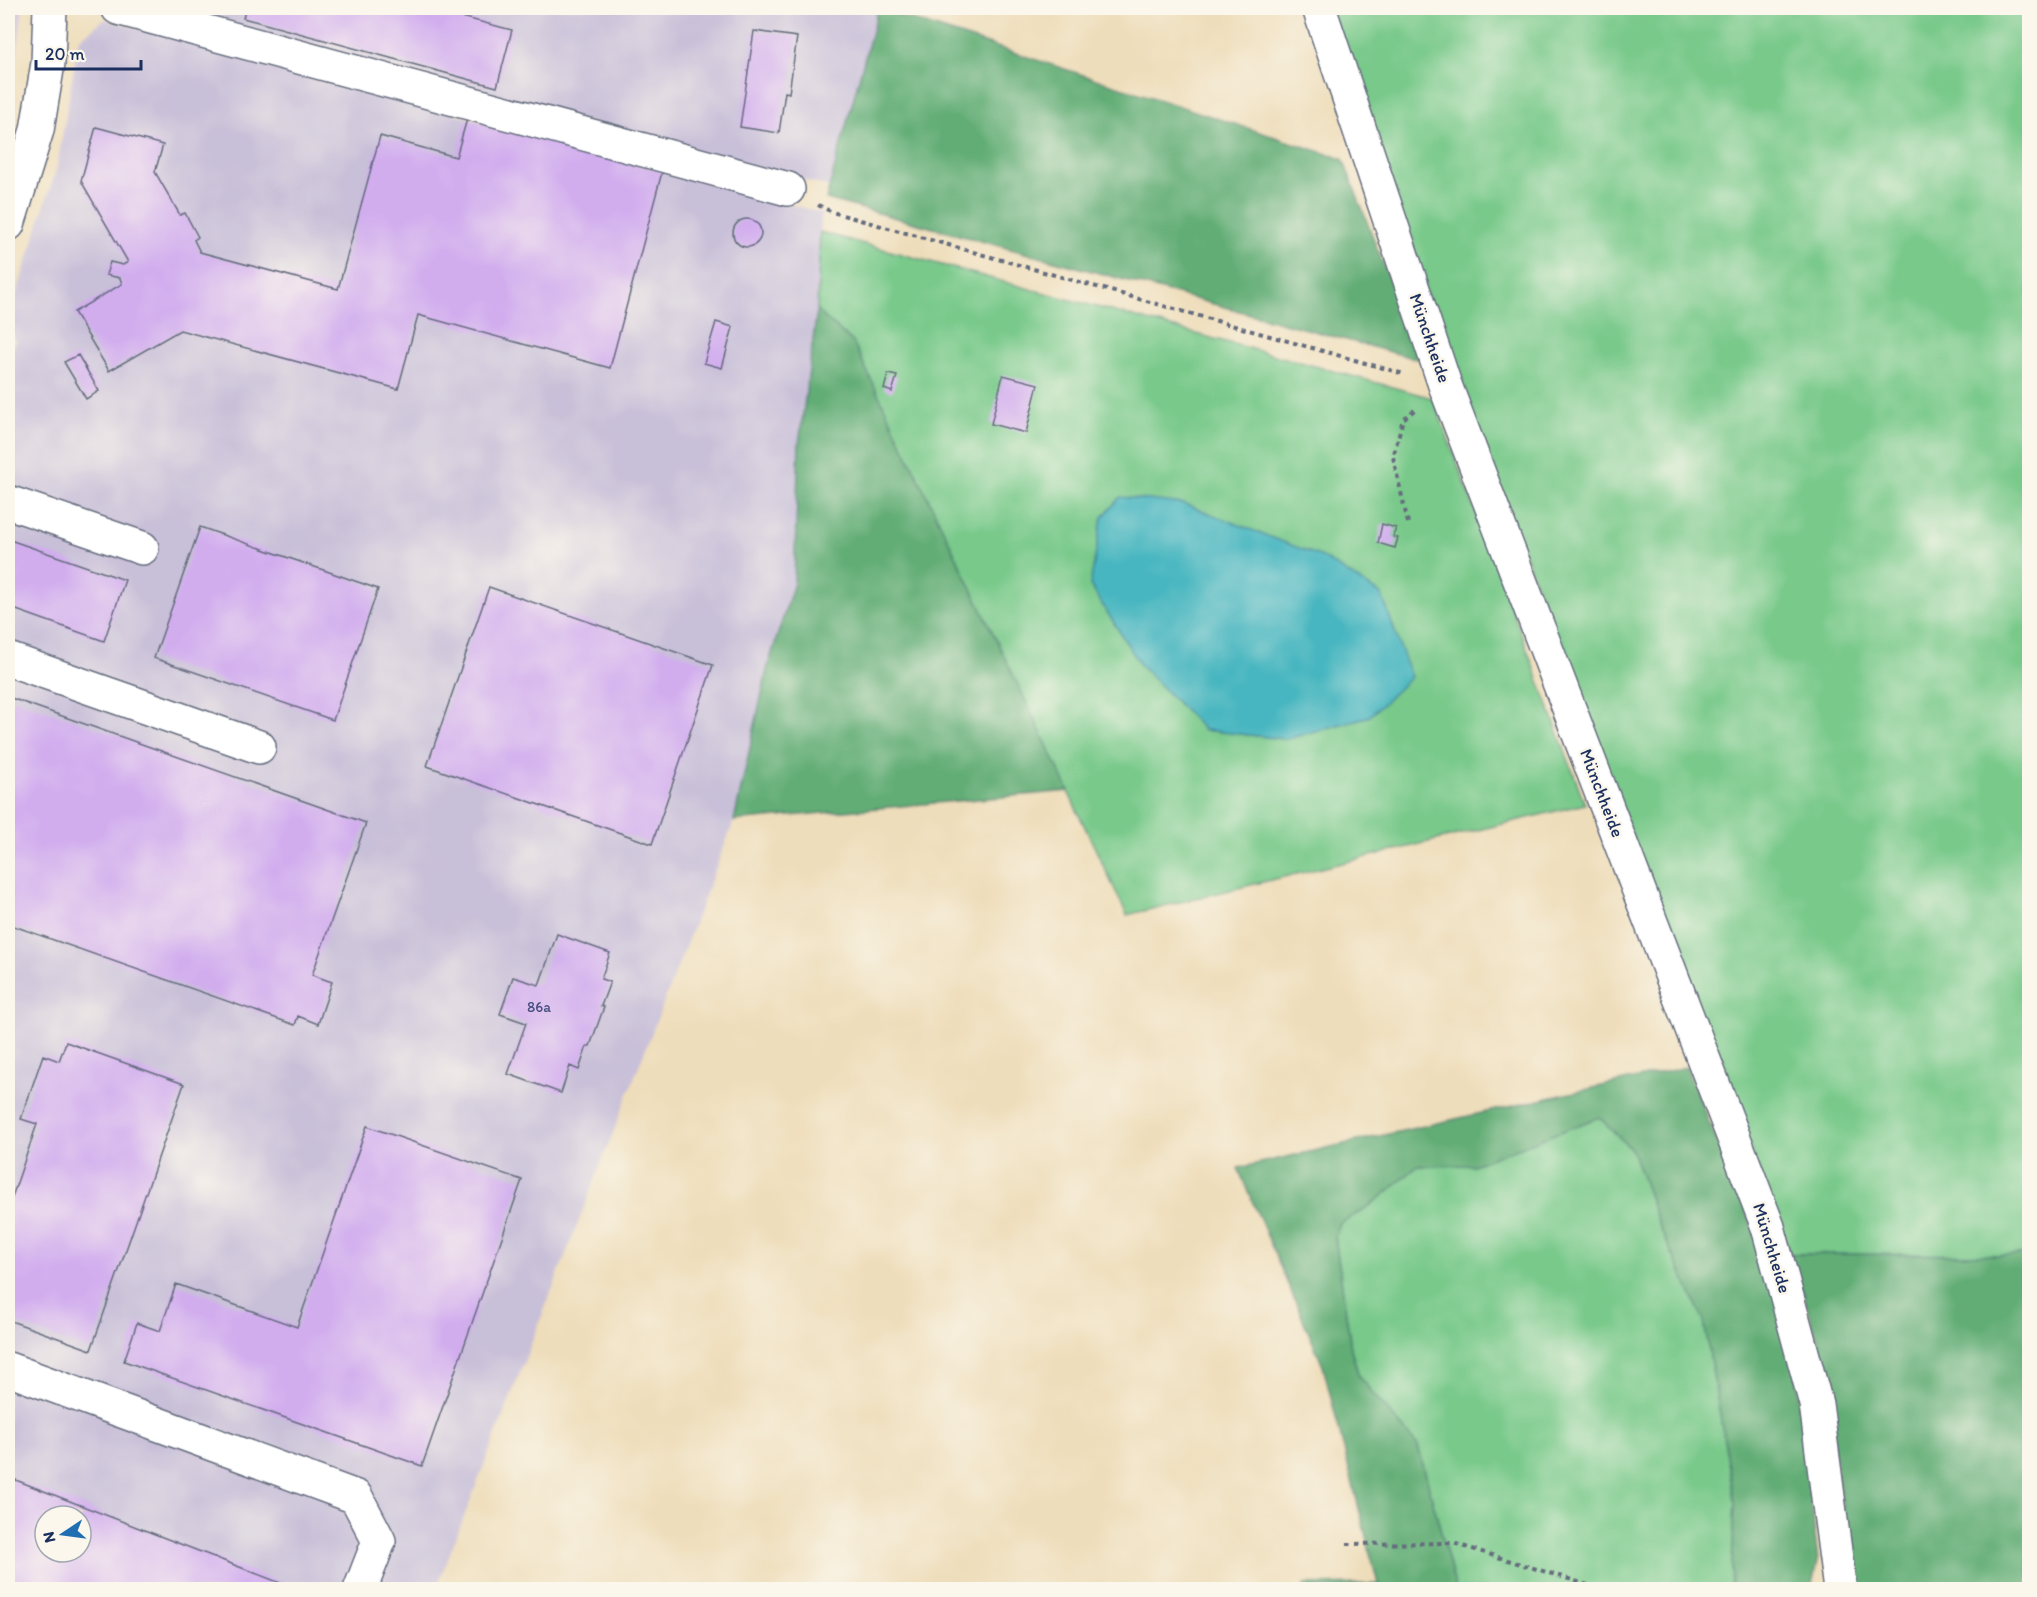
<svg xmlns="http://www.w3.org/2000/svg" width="2037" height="1597" viewBox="0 0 2037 1597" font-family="Itim,sans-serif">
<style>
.industrial{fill:#c8bfd8;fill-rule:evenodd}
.green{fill:#78c98a;stroke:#4a7c74;stroke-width:1.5;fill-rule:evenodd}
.forest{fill:#62ad76;stroke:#3e6e6a;stroke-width:1.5}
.water{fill:#47b6c0;stroke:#31728f;stroke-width:1.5}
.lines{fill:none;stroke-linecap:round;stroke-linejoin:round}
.stream{stroke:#47b6c0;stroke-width:10}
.building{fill:#d1adee;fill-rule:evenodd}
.minor-casing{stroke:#656c7e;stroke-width:36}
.path{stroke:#656c7e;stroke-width:4;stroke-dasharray:4.5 4.5;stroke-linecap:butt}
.minor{stroke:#fff;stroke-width:33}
.labels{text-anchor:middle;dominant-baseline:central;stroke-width:5;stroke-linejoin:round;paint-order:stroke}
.number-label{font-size:15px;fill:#484e82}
.street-label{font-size:18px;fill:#1b2f5e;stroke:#fbf7ec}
</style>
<rect width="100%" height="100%" fill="#fbf7ec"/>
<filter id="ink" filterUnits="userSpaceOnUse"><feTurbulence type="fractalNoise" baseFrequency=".0167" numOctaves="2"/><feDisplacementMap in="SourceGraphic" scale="12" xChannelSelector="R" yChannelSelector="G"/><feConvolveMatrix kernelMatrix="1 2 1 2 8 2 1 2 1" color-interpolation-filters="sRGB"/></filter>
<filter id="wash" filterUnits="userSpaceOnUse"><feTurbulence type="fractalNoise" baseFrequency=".008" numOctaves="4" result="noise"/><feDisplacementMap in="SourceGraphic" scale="24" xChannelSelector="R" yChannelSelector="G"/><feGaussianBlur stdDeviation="1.35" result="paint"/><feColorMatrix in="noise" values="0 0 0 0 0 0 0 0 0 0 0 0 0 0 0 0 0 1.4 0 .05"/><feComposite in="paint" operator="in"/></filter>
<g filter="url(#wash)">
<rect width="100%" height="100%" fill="#eeddba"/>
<path class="industrial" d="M8,8H22V16L8,113Z
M169,8H876V17L829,187Z
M105,19L822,213L820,232L817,311L799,444L794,583L768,666L734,821L436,1589H8V363L15,341L8,325V320L57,167L79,39ZM45,1516H81V1552H45Z"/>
<path class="green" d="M1330,8H2029V1255L1790,1254L1370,147Z
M820,232L1433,398L1585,804L1127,915L853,342L817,311ZM1370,716L1286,739L1204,730Z
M1599,1117L1632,1150L1661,1230L1704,1321L1735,1503L1731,1589H1456L1418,1446L1359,1377L1351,1349L1335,1236L1340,1224L1371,1205L1418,1166L1473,1165Z"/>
<path class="forest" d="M876,8L1343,159L1420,360L826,199L876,17Z
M817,311L853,342L1069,791L734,821L768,666L794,583L799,444Z
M1686,1067L1753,1228L1793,1346L1818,1561L1812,1589H1731L1735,1503L1704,1321L1661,1230L1632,1150L1599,1117L1473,1165L1418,1166L1371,1205L1340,1224L1335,1237L1351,1349L1359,1377L1418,1446L1456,1589H1305L1304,1585L1378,1584L1323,1366L1238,1168Z
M1790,1254L2029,1255V1589H1854L1818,1342Z"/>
<path class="water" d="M1120,497L1185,504L1322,557L1382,595L1411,677L1370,716L1286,739L1204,730L1141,666L1090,585L1102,518Z"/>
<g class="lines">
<path class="stream" d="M2024,8L2030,11"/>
</g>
<g id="blocks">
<path class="building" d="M171,8H210L206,19Z
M246,8H427L512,30L497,87L243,18Z
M967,8H999L998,13Z
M754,31L797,37L789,93L785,92L779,133L740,127Z
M467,119L662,172L610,368L418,315L398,389L180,330L109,371L74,312L122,284L120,278L106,275L110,262L123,265L128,262L81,181L96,127L163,145L155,172L180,215L185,213L198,237L194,240L200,252L338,289L380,136L456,157Z
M733 233a14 14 0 1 1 28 0a14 14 0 1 1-28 0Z
M716,322L733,327L722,368L704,363Z
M78,355L99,391L86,399L64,362Z
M888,374L897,376L892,392L884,389Z
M1003,375L1038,384L1026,433L991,424Z
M1382,524L1396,528L1393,537L1398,538L1395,548L1378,543Z
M200,527L378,589L333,720L154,658Z
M10,540L125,580L104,641L8,607V547Z
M489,587L713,665L652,844L427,766Z
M8,697L366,823L312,975L332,982L318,1024L298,1016L295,1025L8,924Z
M557,934L610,953L601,979L610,982L601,1006L604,1007L590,1046H587L579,1070L570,1066L561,1093L508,1074L526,1023L500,1014L513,977L539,985Z
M66,1042L184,1084L91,1350L8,1320V1209L37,1124L21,1119L43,1055L59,1061Z
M367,1126L522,1180L422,1466L124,1361L137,1323L160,1331L176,1284L297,1327Z
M8,1477L296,1589V1590H8ZM45,1516H81V1552H45Z"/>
</g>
</g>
<g filter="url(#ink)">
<use href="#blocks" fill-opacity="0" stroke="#656c7e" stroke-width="1.5"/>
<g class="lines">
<g class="minor-casing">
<path id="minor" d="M118,8L788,189
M1319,8L1445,385L1768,1227L1816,1404L1840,1590
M8,224L37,130L48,63L50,8
M8,502L142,548
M8,659L259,747
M8,1369L356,1497L379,1541L360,1590"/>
</g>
<path class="path" d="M818,205L832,212L1404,374
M1408,523L1393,457L1403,419L1417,408
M1347,1544L1453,1543L1604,1590"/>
<use href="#minor" class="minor"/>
</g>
</g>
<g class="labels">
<g class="number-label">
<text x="539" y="1007">86a</text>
</g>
<g class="street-label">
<text transform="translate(1430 338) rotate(71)">Münchheide</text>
<text transform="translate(1602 793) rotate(69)">Münchheide</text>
<text transform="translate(1772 1248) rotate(73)">Münchheide</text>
</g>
</g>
<rect width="2037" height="1597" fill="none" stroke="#fbf7ec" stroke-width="30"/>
<g transform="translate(63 1534) rotate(257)"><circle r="28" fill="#fbf7ec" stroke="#a1a7b3" stroke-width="1.5"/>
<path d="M0-4.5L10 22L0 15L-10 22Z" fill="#1f6fb2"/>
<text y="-9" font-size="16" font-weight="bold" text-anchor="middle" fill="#1b2f5e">N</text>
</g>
<path d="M36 60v9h105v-9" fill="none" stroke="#1b2f5e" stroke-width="3"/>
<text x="45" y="60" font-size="18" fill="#1b2f5e" stroke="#fbf7ec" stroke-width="4.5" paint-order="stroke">20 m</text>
</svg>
